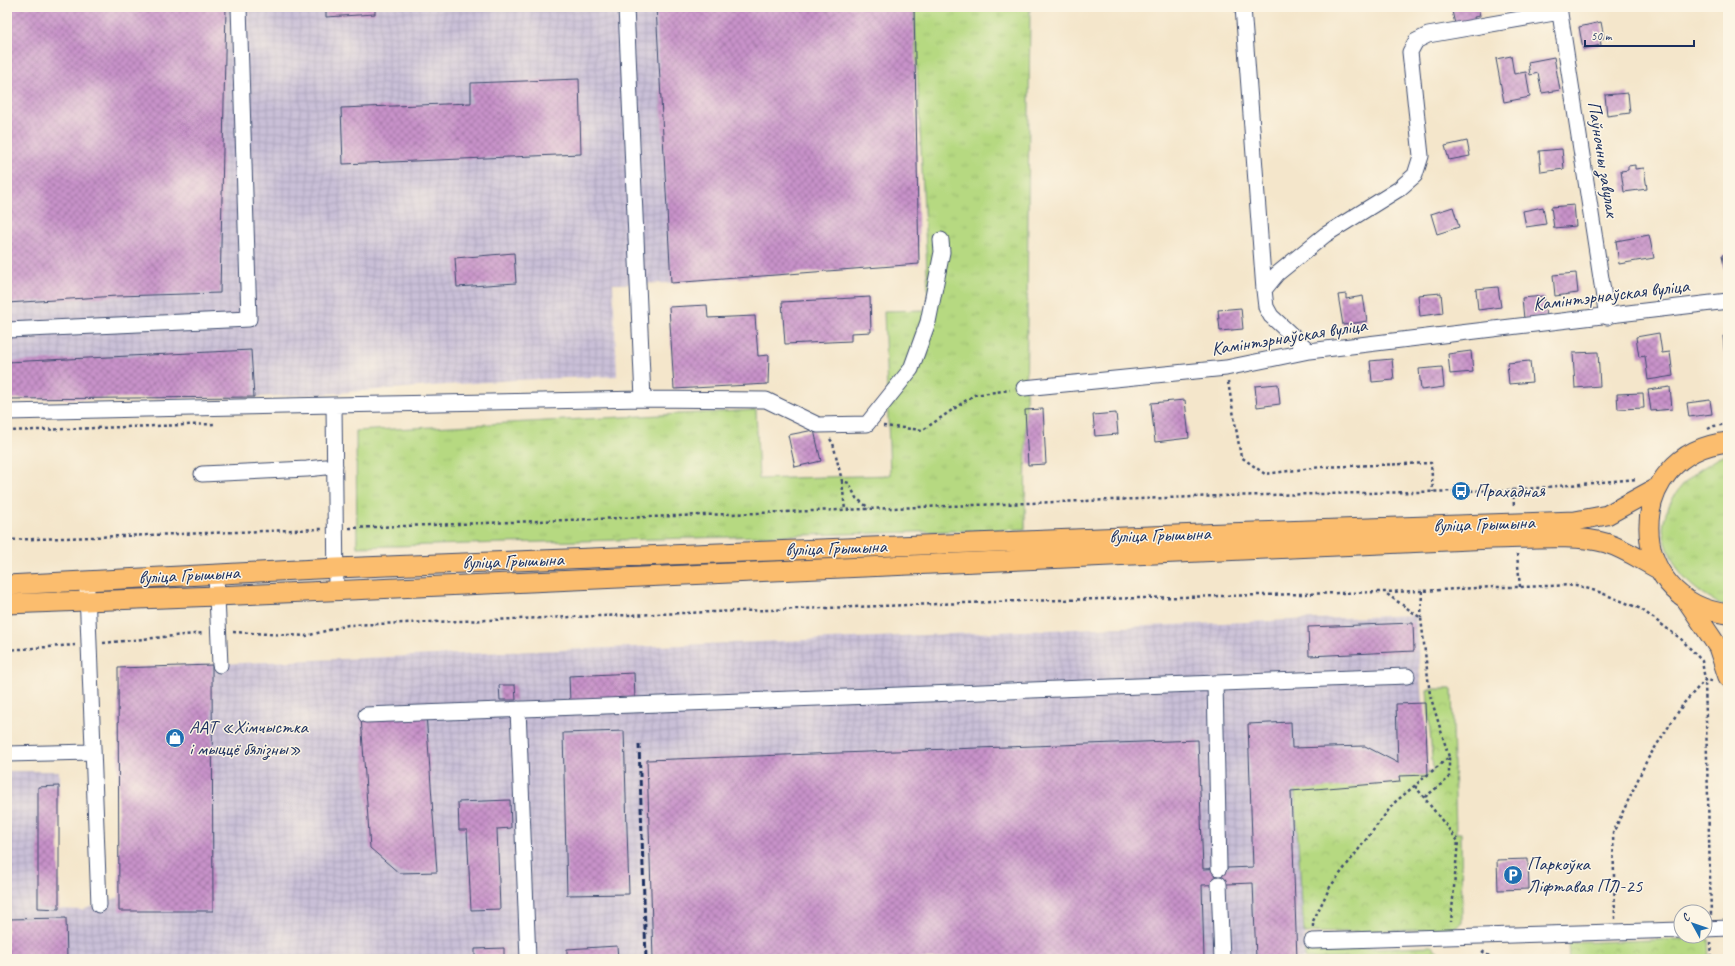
<svg xmlns="http://www.w3.org/2000/svg" width="1735" height="966" viewBox="0 0 1735 966" font-family="Caveat,sans-serif">
<style>
.industrial{fill:url(#industrial-grid)}
.grass{fill:url(#grass-tufts);stroke:#688470}
.park{fill:url(#park-crowns);stroke:#688470}
.building{fill:url(#building-cross-hatch)}
.lines{fill:none;stroke-linecap:round;stroke-linejoin:round}
.minor-casing{stroke:#3c4a6e;stroke-width:17}
.major-casing{stroke:#3c4a6e;stroke-width:21}
.path{stroke:#3c4a6e;stroke-width:2.5;stroke-dasharray:3 3;stroke-linecap:butt}
.minor{stroke:#fff;stroke-width:15}
.major{stroke:#fbbd6e;stroke-width:19}
.rail{stroke:#1b2f5e;stroke-width:3;stroke-dasharray:6 3;stroke-linecap:butt}
.labels{text-anchor:middle;dominant-baseline:central;stroke-width:3;stroke-linejoin:round;paint-order:stroke}
.street-label{font-size:19px;fill:#1b2f5e;stroke:#fcf5e5}
.poi-label{font-size:19px;fill:#1b2f5e;stroke:#fcf5e5;text-anchor:start}
</style>
<defs>
<pattern id="industrial-grid" width="8" height="8" patternUnits="userSpaceOnUse"><rect width="8" height="8" fill="#c9bfd7"/><path d="M0 4h8M4 0v8" fill="none" stroke="#aca4bb"/></pattern>
<pattern id="grass-tufts" width="24" height="20" patternUnits="userSpaceOnUse"><rect width="24" height="20" fill="#b6d981"/><path d="M3 7l-1-3M5 7V3M7 7l1-3M15 17l-1-3M17 17v-4M19 17l1-3" fill="none" stroke="#9cbb72"/></pattern>
<pattern id="park-crowns" width="20" height="18" patternUnits="userSpaceOnUse"><rect width="20" height="18" fill="#b6d981"/><path d="M2 6a3 3 0 1 1 6 0M12 15a3 3 0 1 1 6 0" fill="none" stroke="#9cbb72"/></pattern>
<pattern id="building-cross-hatch" width="8" height="8" patternUnits="userSpaceOnUse"><rect width="8" height="8" fill="#c892c9"/><path d="M0 0l8 8M0 8l8-8" fill="none" stroke="#a278a6"/></pattern>
</defs>
<rect width="100%" height="100%" fill="#fcf5e5"/>
<filter id="ink" filterUnits="userSpaceOnUse"><feTurbulence type="fractalNoise" baseFrequency=".025" numOctaves="2"/><feDisplacementMap in="SourceGraphic" scale="8" xChannelSelector="R" yChannelSelector="G"/><feConvolveMatrix kernelMatrix="1 2 1 2 8 2 1 2 1" color-interpolation-filters="sRGB"/></filter>
<filter id="wash" filterUnits="userSpaceOnUse"><feTurbulence type="fractalNoise" baseFrequency=".012" numOctaves="4" result="noise"/><feDisplacementMap in="SourceGraphic" scale="16" xChannelSelector="R" yChannelSelector="G"/><feGaussianBlur stdDeviation="0.9" result="paint"/><feColorMatrix in="noise" values="0 0 0 0 0 0 0 0 0 0 0 0 0 0 0 0 0 1.4 0 .05"/><feComposite in="paint" operator="in"/></filter>
<g filter="url(#wash)">
<rect width="100%" height="100%" fill="#f4e6cb"/>
<path class="industrial" d="M7,7H906L919,264L671,283L613,284L617,376L514,380L323,394L254,397L7,399Z
M1415,615L1430,800L1301,798L1305,959H7V771H59V909L82,910L119,897L118,668Z"/>
<path class="grass" d="M914,7H1030L1025,529L357,547L356,431L756,410L759,479L890,475L884,311L929,310Z
M1728,455V606C1712,603 1691,587 1681,574C1674,565 1663,540 1663,529C1664,505 1682,481 1701,469C1709,464 1718,456 1728,455Z"/>
<path class="park" d="M1432,689H1452L1456,833H1461L1462,922L1452,929L1304,933L1294,781L1433,772L1427,690Z
M1708,938L1709,959H1569L1568,943Z
M1431,946L1439,952L1438,959H1305V950Z"/>
<g id="blocks">
<path class="building" d="M7,7H226L220,293L117,296L7,303Z
M326,7H375V14L326,17Z
M656,7H914L919,264L671,283Z
M1451,7H1478L1480,16L1474,17L1475,24L1456,28Z
M1601,22L1604,38L1600,39L1601,45L1583,49L1579,27Z
M1511,56L1514,74L1526,72L1530,97L1504,102L1496,59Z
M1554,57L1560,90L1542,93L1538,73L1530,75L1528,62Z
M579,79L581,154L343,164L341,108L471,103V83Z
M1628,93L1630,113L1607,116L1605,95Z
M1467,141L1470,156L1449,160L1445,146Z
M1562,149L1564,169L1541,172L1539,151Z
M1635,165V169L1644,168L1647,189L1624,192L1621,171L1628,170V166Z
M1574,205L1576,226L1554,228L1551,207Z
M1453,207L1459,227L1437,234L1431,214Z
M1543,207L1546,224L1526,227L1523,211Z
M1649,235L1654,258L1619,264L1616,241Z
M514,253L516,283L457,287L455,258Z
M1728,254V279H1726L1722,255Z
M1576,273L1578,293L1555,296L1553,275Z
M1498,287L1501,307L1478,310L1476,289Z
M1441,293L1443,313L1420,316L1418,295Z
M1346,294V299L1363,296L1367,321L1343,325L1338,295Z
M1544,296L1546,317L1524,319L1522,298Z
M870,297L871,332L851,333V341L785,344L782,302Z
M707,305L708,318L755,316L758,356L769,355L768,384L674,389L669,307Z
M1241,308L1243,329L1220,331L1218,310Z
M1659,333L1662,353L1670,352L1673,376L1648,380L1645,356L1639,357L1636,337Z
M1723,336H1728V357H1725Z
M251,350L254,397L7,399V362Z
M1471,351L1473,372L1450,374L1448,354Z
M1598,352L1600,386L1575,388L1573,353Z
M1392,359L1394,380L1372,382L1370,361Z
M1530,361L1532,382L1509,384L1507,363Z
M1442,367L1444,387L1421,390L1419,369Z
M1278,384L1280,404L1257,407L1255,386Z
M1670,387L1672,409L1651,411L1648,390Z
M1643,393L1644,408L1618,409L1617,394Z
M1185,400L1189,438L1155,442L1151,403Z
M1710,400L1712,414L1689,417L1687,403Z
M1043,409L1046,464L1028,465L1025,410Z
M1116,413L1118,434L1095,436L1093,415Z
M814,430L821,461L795,467L788,435Z
M1413,623L1414,651L1309,656L1308,627Z
M212,665L213,911H119L118,668Z
M634,673L635,699L570,702L569,676Z
M499,685H515L516,700H500Z
M1425,703L1428,775L1399,776L1400,782L1291,791L1297,959H1256L1253,883L1202,885L1204,959H653L647,760L1198,740L1203,869L1253,867L1248,724L1291,722L1292,748L1365,746L1398,763L1396,704Z
M426,713L437,872L399,873L370,848L361,717Z
M624,731L629,894L567,895L563,733Z
M59,786V909L38,908V787Z
M510,800L511,828L497,829L500,909L471,910L467,830H459L458,802Z
M1528,859L1529,889L1498,890L1497,860Z
M66,918L67,959H7V919Z
M617,946L618,959H567V949Z
M504,948V959H475V949Z"/>
</g>
</g>
<g filter="url(#ink)">
<use href="#blocks" fill-opacity="0" stroke="#3c4a6e" stroke-width="1"/>
<g class="lines">
<g class="minor-casing">
<path id="minor" d="M626,7L643,399
M1243,7L1264,290
M1559,7L1607,317
M7,330L249,319L239,7
M1309,351L1271,316L1266,307L1264,290L1277,274L1325,235L1399,189L1415,175L1421,156L1410,52L1416,41L1428,35L1560,12
M1024,388L1226,368L1309,351L1728,301
M7,412L334,405
M202,474L307,469L335,466
M216,574L220,665
M336,590L334,405L643,399L766,400L818,425L867,424L911,369L928,322L942,252L941,240
M87,591L99,905
M1215,683L1219,868
M518,709L528,959
M366,715L1407,676
M7,754L92,752
M1219,884L1222,959
M1705,929L1728,928
M1312,941L1681,930"/>
</g>
<g class="major-casing">
<path id="major" d="M1728,442C1623,453 1622,601 1728,614
M7,585L336,568L1225,533L1575,521L1607,515L1658,487
M1687,601L1718,647L1728,677
M7,604L217,596L1492,539C1525,539 1576,534 1606,543C1625,549 1641,560 1658,569"/>
</g>
<path class="path" d="M1228,382L1241,457L1265,474L1321,467L1431,463L1433,492
M883,426L923,430L974,395L1010,390
M1708,429L1714,426L1728,424
M7,431L215,424
M830,439L833,443L842,481L849,483L856,498L869,508
M842,481L845,510
M1513,490L1514,506
M349,528L1220,496L1513,490L1637,479
M7,540L322,529
M1517,554L1520,587
M1421,618L1422,591
M233,632L306,636L348,625L1021,601L1422,591L1494,587H1520L1576,585L1599,592L1641,609L1681,639L1702,661L1705,680L1711,915
M103,643L204,633
M7,650L75,645
M1415,786L1458,841L1451,922
M1425,797L1449,778V757
M1615,919L1613,833L1647,760L1684,703L1705,680L1712,681
M1313,927V921L1330,887L1394,803L1449,757L1430,695L1421,618L1384,592
M1711,942L1712,959
M1482,951L1493,959"/>
<use href="#minor" class="minor"/>
<use href="#major" class="major"/>
<path class="rail" d="M639,744L646,959"/>
</g>
</g>
<defs>
<g id="bus-disc" transform="scale(1)"><circle r="9.5" fill="#1f6fb2" stroke="#fcf5e5"/><path d="M-5-6H5V4H4V6H2V4H-2V6H-4V4H-5ZM-3.5-4V0h7V-4ZM-3.5 1.2v1.5H-2V1.2ZM2 1.2v1.5H3.5V1.2Z" fill="#fff"/></g>
<g id="shop-disc" transform="scale(1)"><circle r="9.5" fill="#1f6fb2" stroke="#fcf5e5"/><path d="M-5-2.5h2.3a2.7 3.5 0 0 1 5.4 0H5L5.5 6h-11ZM-1.5-2.5h3a1.5 2.3 0 0 0-3 0Z" fill="#fff"/></g>
<g id="parking-disc" transform="scale(1)"><circle r="9.5" fill="#1f6fb2" stroke="#fcf5e5"/><path d="M-3.5-5.5H1a3.5 3.5 0 0 1 0 7H-1V5.5H-3.5ZM-1-3.4V-.6H.8a1.4 1.4 0 0 0 0-2.8Z" fill="#fff"/></g>
</defs>
<g fill-rule="evenodd">
<use href="#bus-disc" x="1461" y="491"/>
<use href="#shop-disc" x="175" y="738"/>
<use href="#parking-disc" x="1513" y="875"/>
</g>
<g class="labels">
<g class="street-label">
<text transform="translate(1603 159) rotate(81)">Паўночны завулак</text>
<text transform="translate(1611 295) rotate(-7)">Камінтэрнаўская вуліца</text>
<text transform="translate(1289 337) rotate(-9)">Камінтэрнаўская вуліца</text>
<text transform="translate(1484 524) rotate(-2)">вуліца Грышына</text>
<text transform="translate(1160 535) rotate(-2)">вуліца Грышына</text>
<text transform="translate(836 548) rotate(-2)">вуліца Грышына</text>
<text transform="translate(513 561) rotate(-2)">вуліца Грышына</text>
<text transform="translate(189 575) rotate(-3)">вуліца Грышына</text>
</g>
<g class="poi-label">
<text x="1475" y="491">Прахадная</text>
<text x="189" y="727">ААТ «Хімчыстка<tspan x="189" dy="22">і мыццё бялізны»</tspan></text>
<text x="1527" y="864">Паркоўка<tspan x="1527" dy="22">Ліфтавая ПЛ-25</tspan></text>
</g>
</g>
<rect width="1735" height="966" fill="none" stroke="#fcf5e5" stroke-width="24"/>
<g transform="translate(1693 924) rotate(310)"><circle r="19" fill="#fcf5e5" stroke="#a2a6af"/>
<path d="M0-3L7 15L0 10L-7 15Z" fill="#1f6fb2"/>
<text y="-6" font-size="11" font-weight="bold" text-anchor="middle" fill="#1b2f5e">С</text>
</g>
<path d="M1585 40v6h109v-6" fill="none" stroke="#1b2f5e" stroke-width="2"/>
<text x="1591" y="40" font-size="12" fill="#1b2f5e" stroke="#fcf5e5" stroke-width="3" paint-order="stroke">50 m</text>
</svg>
